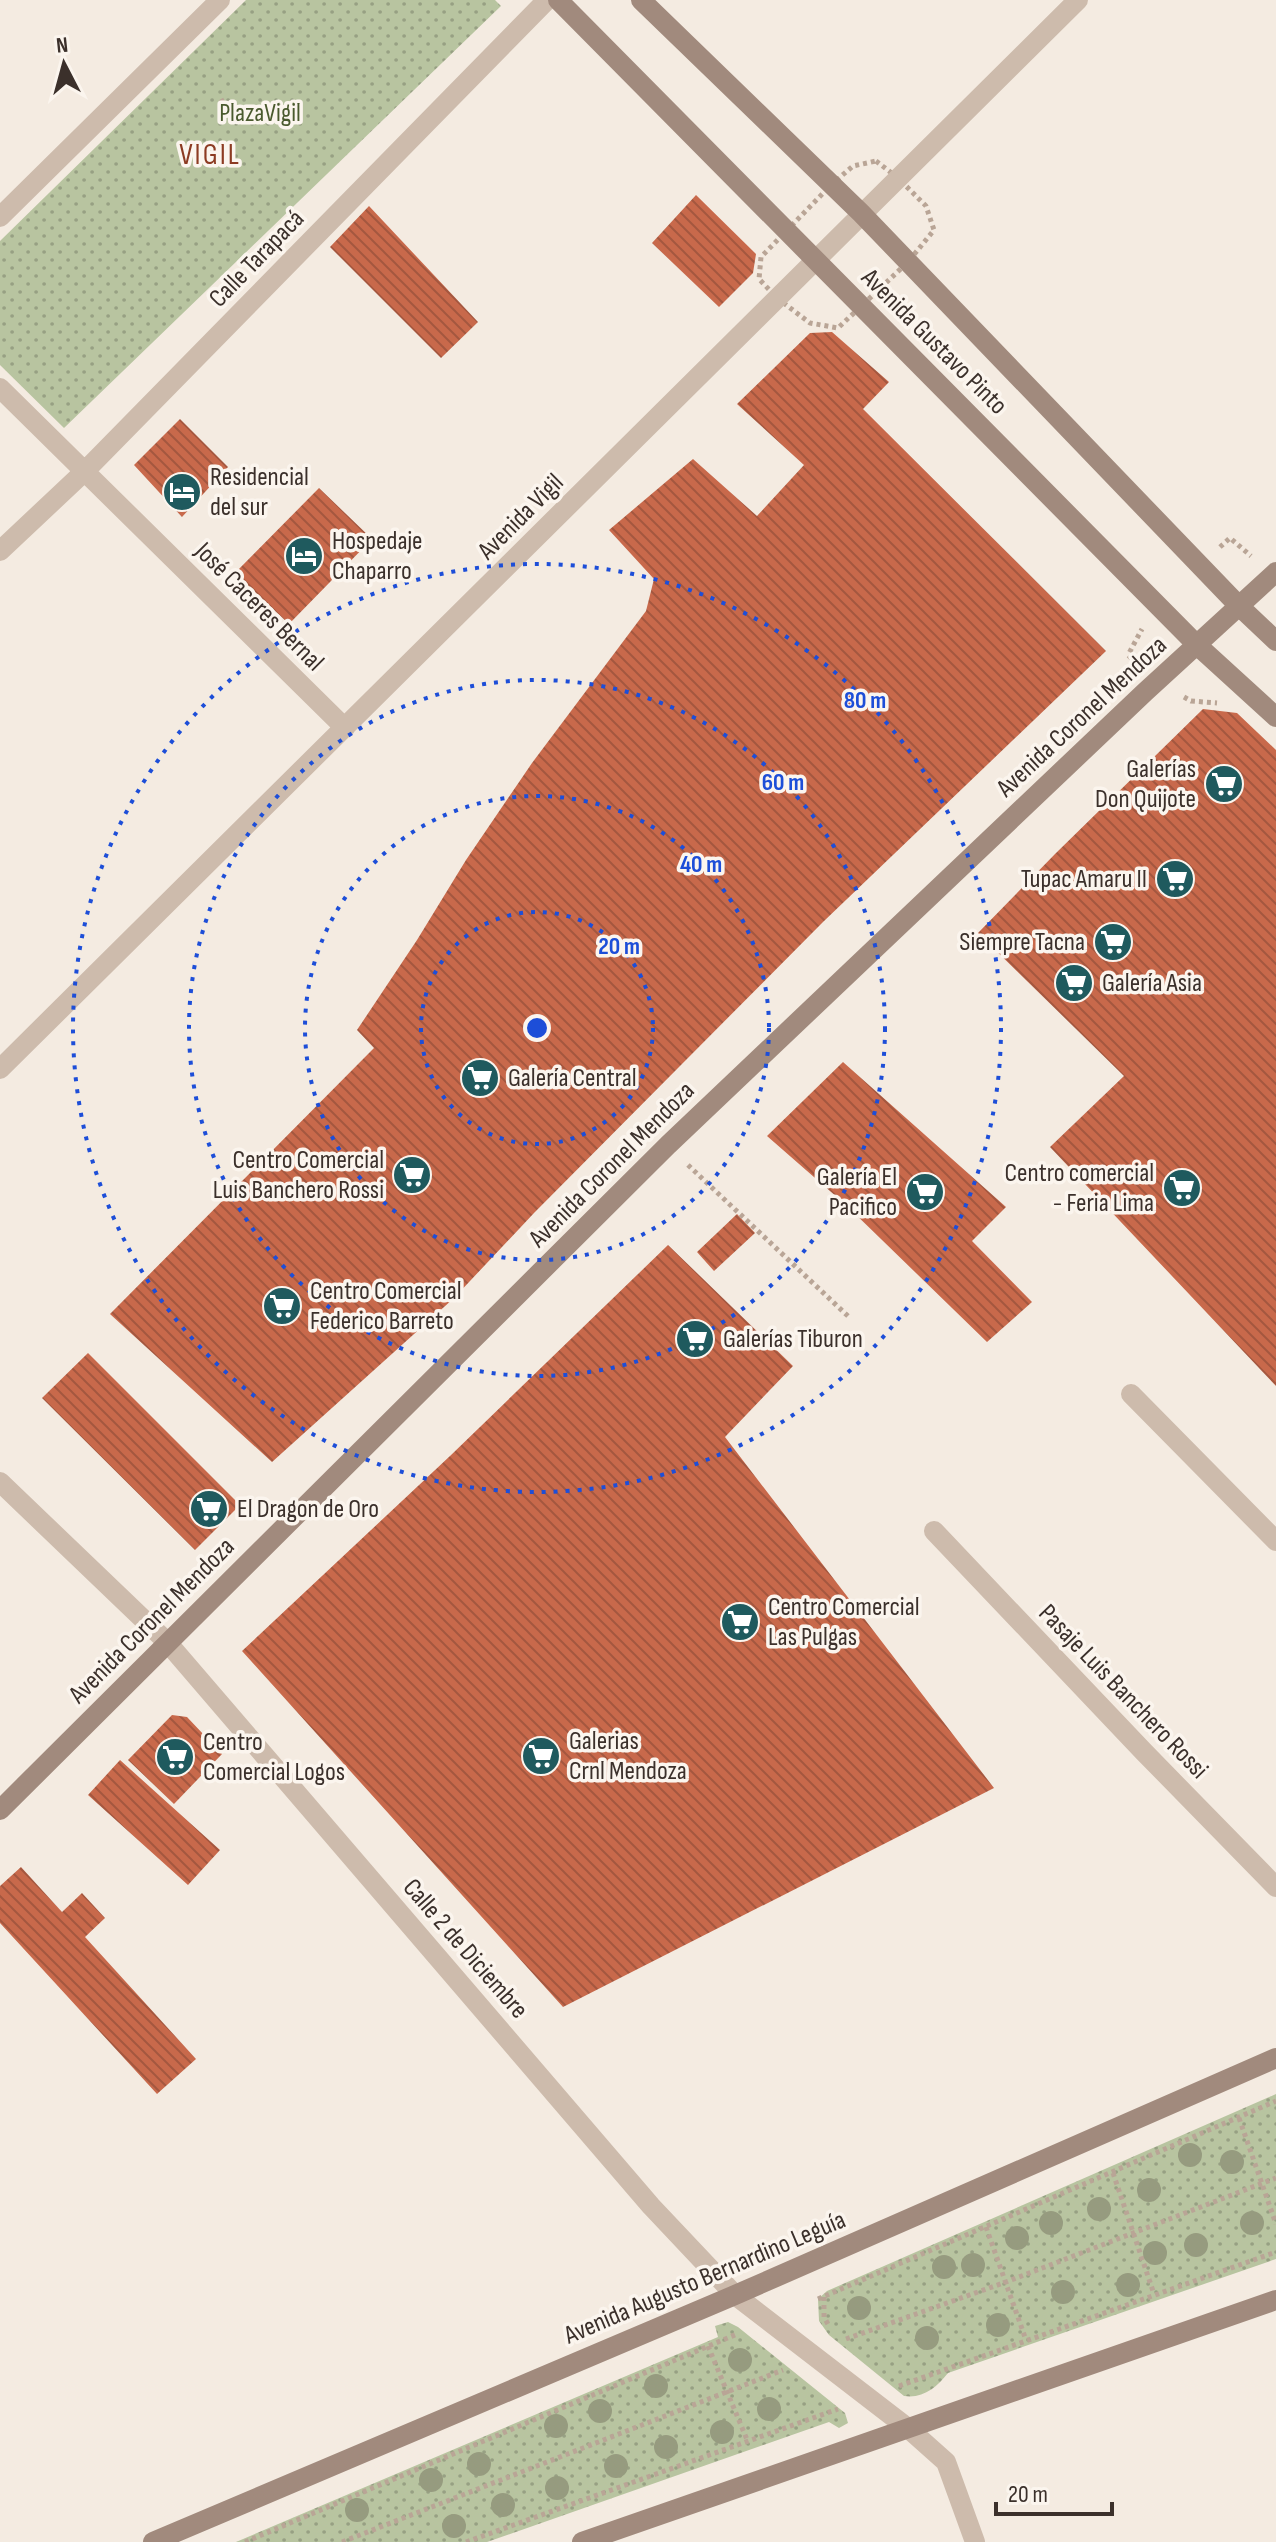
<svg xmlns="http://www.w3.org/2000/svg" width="1276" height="2542" viewBox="0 0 1276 2542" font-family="'Sofia Sans Condensed',sans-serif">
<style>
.grass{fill:url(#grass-dots)}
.building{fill:url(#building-back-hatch)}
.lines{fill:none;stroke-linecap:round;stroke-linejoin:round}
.path{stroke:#b9a596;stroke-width:5;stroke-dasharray:4 4;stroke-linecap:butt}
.street{stroke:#cdbbac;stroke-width:20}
.secondary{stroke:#a18a7d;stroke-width:20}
.tree{fill:#969b7f}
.ring{fill:none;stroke:#1d4ed8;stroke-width:4;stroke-dasharray:4 8}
.labels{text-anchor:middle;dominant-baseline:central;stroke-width:7;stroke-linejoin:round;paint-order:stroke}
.park-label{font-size:26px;fill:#4a5a2e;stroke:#fbf5ee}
.street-label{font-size:26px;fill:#3b302b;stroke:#fbf5ee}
.poi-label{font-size:26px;fill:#3b302b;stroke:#fbf5ee;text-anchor:start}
.quarter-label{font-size:30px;letter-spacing:2px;fill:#8c3b22;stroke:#fbf5ee}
.centre{fill:#1d4ed8;stroke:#fbf5ee;stroke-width:4}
.ring-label{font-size:24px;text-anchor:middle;font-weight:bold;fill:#1d4ed8;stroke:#fbf5ee;stroke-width:7;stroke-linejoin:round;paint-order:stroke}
</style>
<defs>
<pattern id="grass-dots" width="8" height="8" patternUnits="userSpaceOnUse" patternTransform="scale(2)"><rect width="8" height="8" fill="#b8c4a0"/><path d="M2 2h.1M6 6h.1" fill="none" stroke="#97a083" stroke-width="1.8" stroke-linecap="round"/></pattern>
<pattern id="building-back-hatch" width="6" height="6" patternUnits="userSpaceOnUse" patternTransform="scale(2)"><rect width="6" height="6" fill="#c8694b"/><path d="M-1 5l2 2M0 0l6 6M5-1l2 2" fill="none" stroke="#a4573f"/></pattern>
</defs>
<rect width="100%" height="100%" fill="#f4ebe1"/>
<path class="grass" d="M246,0H495L501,6L64,428L0,365V241Z
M1276,2094V2259L948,2373C937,2387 923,2399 904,2396L829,2335L819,2321L818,2299L827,2291Z
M728,2322L738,2327L840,2409L845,2413L848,2423L839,2428L829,2422L487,2542H236L718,2337L715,2326Z"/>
<path class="building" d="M696,195L756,254L753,273L719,307L652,243Z
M369,206L478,322L441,358L330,247Z
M832,332L889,382L863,409L1106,651L823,922L534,1213L454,1298L272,1462L110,1314L374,1048L357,1030L417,940L466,860L532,763L646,611L654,579L609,530L693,459L757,516L804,465L737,404L810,333Z
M180,419L228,467L182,517L134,465Z
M319,488L372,539L289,624L235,573Z
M1203,709L1237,713L1276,750V1386L1050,1147L1124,1076L978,933L1055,854Z
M843,1062L1006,1207L972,1241L1032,1302L987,1342L846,1205L767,1136Z
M737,1214L755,1233L714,1271L697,1252Z
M668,1245L793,1366L725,1437L994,1788L563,2007L242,1651L450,1456Z
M88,1353L240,1505L195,1550L42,1398Z
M172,1715L187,1717L222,1754L174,1804L128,1760Z
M120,1760L220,1850L188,1885L88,1795Z
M21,1867L62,1912L82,1893L105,1918L85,1937L196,2059L157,2094L0,1923V1886Z"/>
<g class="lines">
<path class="path" d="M221,99L231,116
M876,161L898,178L926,206L934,230L908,262L838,328L810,323L777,298L759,279L761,257L832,184L853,166Z
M1220,547L1230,538L1251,556
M1137,664L1128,655L1142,629
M1184,697L1191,701L1217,703
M688,1165L850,1318
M1239,2118L1276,2224
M1113,2173L1154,2294
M986,2227L1026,2340
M824,2297V2317L829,2326
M818,2299L1276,2101
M846,2339L1006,2282L1276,2178
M708,2346L748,2442
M899,2386L1276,2252
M245,2542L737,2334
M342,2542L783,2370
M466,2542L838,2409"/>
<path class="street" d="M0,217L220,0
M0,388L345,728
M0,551L85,471L547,0
M0,1069L1078,0
M1131,1394L1276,1541
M0,1482L167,1642L651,2206L735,2295L909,2429L946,2462L975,2542
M934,1531L1144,1752L1276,1887"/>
<path class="secondary" d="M558,0L1197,645L1276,717
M641,0L861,213L1239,606L1276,641
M0,1810L668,1145L1145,692L1276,572
M153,2542L735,2295L1276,2058
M582,2542L1276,2300"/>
</g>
<g class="tree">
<circle cx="1190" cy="2155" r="12"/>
<circle cx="1232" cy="2162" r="12"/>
<circle cx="1149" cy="2190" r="12"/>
<circle cx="1099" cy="2209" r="12"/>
<circle cx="1051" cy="2223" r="12"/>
<circle cx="1252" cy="2223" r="12"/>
<circle cx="1017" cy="2238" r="12"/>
<circle cx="1196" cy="2245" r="12"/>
<circle cx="1155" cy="2253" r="12"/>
<circle cx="973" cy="2265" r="12"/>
<circle cx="944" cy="2267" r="12"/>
<circle cx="1128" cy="2285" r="12"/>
<circle cx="1063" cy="2292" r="12"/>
<circle cx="859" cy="2308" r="12"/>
<circle cx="998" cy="2325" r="12"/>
<circle cx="927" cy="2338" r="12"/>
<circle cx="740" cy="2360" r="12"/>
<circle cx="656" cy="2386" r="12"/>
<circle cx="769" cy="2409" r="12"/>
<circle cx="600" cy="2411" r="12"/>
<circle cx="556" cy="2426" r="12"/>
<circle cx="722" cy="2432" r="12"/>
<circle cx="666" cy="2447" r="12"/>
<circle cx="479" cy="2464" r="12"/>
<circle cx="616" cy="2466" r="12"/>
<circle cx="431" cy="2480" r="12"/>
<circle cx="557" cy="2488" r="12"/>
<circle cx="503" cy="2505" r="12"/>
<circle cx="357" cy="2510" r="12"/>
<circle cx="454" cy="2526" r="12"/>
</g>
<g class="ring">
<circle cx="537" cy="1028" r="116"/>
<circle cx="537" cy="1028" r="232"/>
<circle cx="537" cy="1028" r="348"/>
<circle cx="537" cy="1028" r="464"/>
</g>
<defs>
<g id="hotel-disc" transform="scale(2)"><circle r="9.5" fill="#1f5a5e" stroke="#fbf5ee"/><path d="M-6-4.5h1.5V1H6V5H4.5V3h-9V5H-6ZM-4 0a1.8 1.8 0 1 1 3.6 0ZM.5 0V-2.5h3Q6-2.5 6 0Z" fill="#fff"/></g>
<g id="supermarket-disc" transform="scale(2)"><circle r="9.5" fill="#1f5a5e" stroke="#fbf5ee"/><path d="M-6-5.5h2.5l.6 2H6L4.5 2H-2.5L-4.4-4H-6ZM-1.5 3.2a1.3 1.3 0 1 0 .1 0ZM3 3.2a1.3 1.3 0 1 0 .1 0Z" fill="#fff"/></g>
</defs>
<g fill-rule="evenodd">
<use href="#hotel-disc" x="182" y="492"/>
<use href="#hotel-disc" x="304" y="556"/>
<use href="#supermarket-disc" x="1224" y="784"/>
<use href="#supermarket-disc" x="1175" y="879"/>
<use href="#supermarket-disc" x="1113" y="942"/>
<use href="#supermarket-disc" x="1074" y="983"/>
<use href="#supermarket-disc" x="480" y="1078"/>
<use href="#supermarket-disc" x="412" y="1175"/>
<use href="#supermarket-disc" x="1182" y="1188"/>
<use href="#supermarket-disc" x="925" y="1192"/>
<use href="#supermarket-disc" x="282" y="1306"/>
<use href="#supermarket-disc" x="695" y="1339"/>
<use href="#supermarket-disc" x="209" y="1509"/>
<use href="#supermarket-disc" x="740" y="1622"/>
<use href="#supermarket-disc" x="541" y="1756"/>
<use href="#supermarket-disc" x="175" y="1757"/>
</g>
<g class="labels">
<g class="park-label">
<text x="260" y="113">PlazaVigil</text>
</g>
<g class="street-label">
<text transform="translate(257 259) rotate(-46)">Calle Tarapacá</text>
<text transform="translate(934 342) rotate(45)">Avenida Gustavo Pinto</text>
<text transform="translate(521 517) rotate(-45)">Avenida Vigil</text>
<text transform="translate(259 607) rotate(45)">José Caceres Bernal</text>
<text transform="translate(1082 717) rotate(-43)">Avenida Coronel Mendoza</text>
<text transform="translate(612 1165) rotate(-45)">Avenida Coronel Mendoza</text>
<text transform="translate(152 1621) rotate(-45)">Avenida Coronel Mendoza</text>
<text transform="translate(1123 1692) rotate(46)">Pasaje Luis Banchero Rossi</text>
<text transform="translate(465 1949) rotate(49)">Calle 2 de Diciembre</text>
<text transform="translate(705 2278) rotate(-23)">Avenida Augusto Bernardino Leguía</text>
</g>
<g class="poi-label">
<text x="210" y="477">Residencial<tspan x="210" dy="30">del sur</tspan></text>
<text x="332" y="541">Hospedaje<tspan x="332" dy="30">Chaparro</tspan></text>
<text x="1196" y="769" text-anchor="end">Galerías<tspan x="1196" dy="30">Don Quijote</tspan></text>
<text x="1147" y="879" text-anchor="end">Tupac Amaru II</text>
<text x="1085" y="942" text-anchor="end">Siempre Tacna</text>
<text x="1102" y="983">Galería Asia</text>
<text x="508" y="1078">Galería Central</text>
<text x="384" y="1160" text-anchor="end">Centro Comercial<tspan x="384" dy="30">Luis Banchero Rossi</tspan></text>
<text x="1154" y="1173" text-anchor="end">Centro comercial<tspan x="1154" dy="30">- Feria Lima</tspan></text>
<text x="897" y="1177" text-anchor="end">Galería El<tspan x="897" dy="30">Pacifico</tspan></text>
<text x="310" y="1291">Centro Comercial<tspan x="310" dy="30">Federico Barreto</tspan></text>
<text x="723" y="1339">Galerías Tiburon</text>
<text x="237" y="1509">El Dragon de Oro</text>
<text x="768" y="1607">Centro Comercial<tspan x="768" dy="30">Las Pulgas</tspan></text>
<text x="569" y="1741">Galerias<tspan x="569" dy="30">Crnl Mendoza</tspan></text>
<text x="203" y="1742">Centro<tspan x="203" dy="30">Comercial Logos</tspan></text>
</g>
<g class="quarter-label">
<text x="210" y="155">VIGIL</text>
</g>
</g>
<circle cx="537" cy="1028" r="12" class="centre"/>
<g class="ring-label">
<text x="865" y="708">80 m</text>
<text x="783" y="790">60 m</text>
<text x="701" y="872">40 m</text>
<text x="619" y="954">20 m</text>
</g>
<g transform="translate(64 64) rotate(354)" stroke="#fbf5ee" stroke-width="6" paint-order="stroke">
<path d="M0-6L14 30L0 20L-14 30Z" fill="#3b302b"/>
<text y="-12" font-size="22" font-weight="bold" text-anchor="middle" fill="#3b302b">N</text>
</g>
<path d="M996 2502v12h116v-12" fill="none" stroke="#3b302b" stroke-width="4"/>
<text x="1008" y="2502" font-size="24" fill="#3b302b" stroke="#fbf5ee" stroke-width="6" paint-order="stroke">20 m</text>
</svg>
